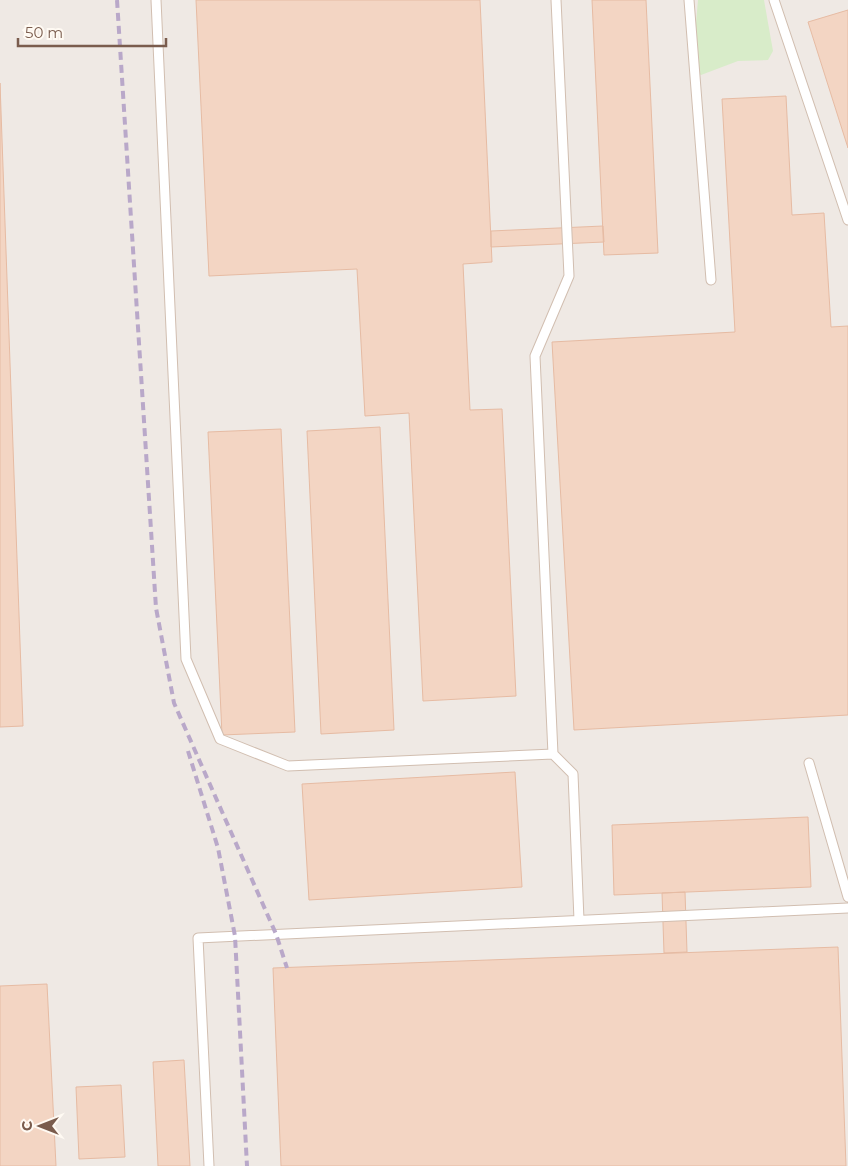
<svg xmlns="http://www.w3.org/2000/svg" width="848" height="1166" viewBox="0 0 848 1166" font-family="Montserrat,sans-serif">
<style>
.industrial{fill:#efe9e4}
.green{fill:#d8ecc9}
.building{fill:#f3d5c3;stroke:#e6bba3}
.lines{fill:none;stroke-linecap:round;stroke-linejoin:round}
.lane-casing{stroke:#d1beb0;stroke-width:11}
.lane{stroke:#fff;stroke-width:9}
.rail{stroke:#b9a8c9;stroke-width:4;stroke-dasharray:8 5;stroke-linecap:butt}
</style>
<rect width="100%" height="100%" fill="#fdf6ec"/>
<path class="industrial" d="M0,0H848V1166H0Z"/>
<path class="green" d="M698,0H764L773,51L768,60L738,61L701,75L692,69Z"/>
<path class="building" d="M196,0H480L492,262L463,264L470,410L502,409L516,696L423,701L409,413L365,416L357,269L209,276Z
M592,0H646L658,253L604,255Z
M848,10V148L808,22Z
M0,83L23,726L0,727Z
M786,96L792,215L824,213L831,327L848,326V715L574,730L552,342L735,332L722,99Z
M603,226L604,242L491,247V231Z
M380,427L394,730L321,734L307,431Z
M281,429L295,732L222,735L208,432Z
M515,772L522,887L309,900L302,784Z
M808,817L811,887L614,895L612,825Z
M685,892L687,952L664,953L662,893Z
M838,947L846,1166H281L273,968Z
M47,984L56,1166H0V986Z
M184,1060L190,1166H158L153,1062Z
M121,1085L125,1157L79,1159L76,1087Z"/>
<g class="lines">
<g class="lane-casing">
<path id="lane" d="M156,0L186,659L220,739L288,766L553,754L573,774L579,920
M689,0L711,280
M774,0L848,220
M553,754L535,356L569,276L556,0
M809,763L848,897
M209,1166L198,938L848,908"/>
</g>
<use href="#lane" class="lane"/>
<path class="rail" d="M117,0L156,608L174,703L276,934L287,968
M188,751L218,848L235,936L247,1166"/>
</g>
<g transform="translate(40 1126) rotate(270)" stroke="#fffaf3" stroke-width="4" paint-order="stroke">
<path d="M0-4L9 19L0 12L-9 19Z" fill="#7a5c4d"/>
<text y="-8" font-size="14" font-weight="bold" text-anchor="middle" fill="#7a5c4d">С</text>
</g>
<path d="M18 38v8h148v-8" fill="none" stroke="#7a5c4d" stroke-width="2.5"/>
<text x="25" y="38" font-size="15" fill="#7a5c4d" stroke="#fffaf3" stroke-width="4" paint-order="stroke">50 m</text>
</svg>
